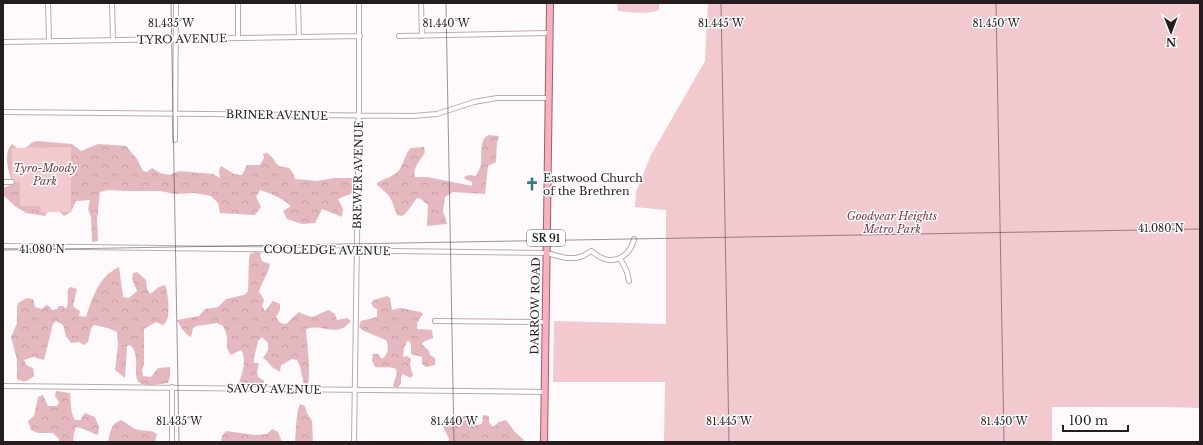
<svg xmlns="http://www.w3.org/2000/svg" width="1203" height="445" viewBox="0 0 1203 445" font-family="'Libre Baskerville',serif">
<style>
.forest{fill:url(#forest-crowns)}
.park{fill:#f1c9cf}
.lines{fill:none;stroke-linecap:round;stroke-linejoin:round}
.street-casing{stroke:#bfa8ab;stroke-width:6}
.primary-casing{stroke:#a75b6a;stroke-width:8}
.street{stroke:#fff;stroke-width:4}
.primary{stroke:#f4b1bf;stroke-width:6}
.ticks{fill:none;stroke:#241c1d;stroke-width:1;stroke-opacity:0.45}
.labels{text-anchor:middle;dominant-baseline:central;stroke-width:3;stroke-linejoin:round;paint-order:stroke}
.shield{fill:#fff;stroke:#666061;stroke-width:1}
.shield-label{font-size:10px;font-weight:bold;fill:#241c1d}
.street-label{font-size:11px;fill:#241c1d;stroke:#fff}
.park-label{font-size:11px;font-style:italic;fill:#783d49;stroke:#fff}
.poi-label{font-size:11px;fill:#241c1d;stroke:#fff;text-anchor:start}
.ticks-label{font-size:10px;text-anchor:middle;fill:#241c1d;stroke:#fff;stroke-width:3;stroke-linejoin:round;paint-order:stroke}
</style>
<defs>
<pattern id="forest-crowns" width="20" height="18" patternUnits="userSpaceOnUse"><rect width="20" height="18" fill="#e5b8bf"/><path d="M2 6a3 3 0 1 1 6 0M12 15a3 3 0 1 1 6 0" fill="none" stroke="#c49ea4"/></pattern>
</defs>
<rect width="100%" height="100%" fill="#fef9fa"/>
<path class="forest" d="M489,135L499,136L497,142L496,162L488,166L485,194L453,192L445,197L443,211L447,224L427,226L428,205L421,199L417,198L406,213L402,216L397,215C390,197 393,198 377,185V183C385,178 394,177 400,169C404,162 405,154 411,148L424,147L425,152C421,161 412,167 415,177H427L472,186V182L465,179L464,177L469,175L476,176C478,172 480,168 481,164C482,155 479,138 489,135Z
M37,141L72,144L81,151L98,144L126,146L137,159L143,171L147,172L152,168L160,173L169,175L179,171L213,174L220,178L219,170L221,166L234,174L242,175L247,165H260L264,158L263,154L267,153C279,161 271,166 289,168L293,173L295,179L317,181L334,178H355L353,193L338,199L343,209L342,217L322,209L315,223L302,224L287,219L283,211L291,206C282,198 272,194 260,190L256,197L261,207L255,215L220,213L218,203L211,196L195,193L175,194L160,191H125L108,190L100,192L97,220L98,241L92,242L91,217L88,209L90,200L76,201L71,212L64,216L60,212L49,210L45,216L26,213L15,206L3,195V188L13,184C9,172 2,155 12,144L22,152L31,143Z
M255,252L261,253L260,256L262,261L270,264C268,274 262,282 259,291L264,300L262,306L265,311L273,301L280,304V310L276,317L280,323L286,324L299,312C317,321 312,315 329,310L335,314L337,320L347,318L351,321C336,339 324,323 306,329C307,348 311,366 308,384L304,385L300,366L297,360L292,359L281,365L280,372L272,367L267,361L263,358L268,350V343L262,337L258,341C257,349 253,356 254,363H259L257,372L258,377L264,381L262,386L238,387C241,375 248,361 241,350L231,355C226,349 227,347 227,339C227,335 225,330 223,326L217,323L197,326L193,328L191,337C185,334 180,326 177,320L199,316L205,309L218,307L226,299L244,295L248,292L249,260L250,254Z
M119,267L123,297L129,298L137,291L132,279L133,273L137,272L146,280L147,289L150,294L159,287L165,285C168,292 170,313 167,320C166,322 164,324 163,325L156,322L144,329V364L142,370L143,376L151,377L158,368L170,367V376L168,383C160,384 147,387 140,383C131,378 142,355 130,345L127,346L125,378L115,370L118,346L117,332L108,328L94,325L91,329L88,342L84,345L79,342L71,343L66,336L63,325L56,321L53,324L44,360L33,357L24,360L26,365L33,368L34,376C28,381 24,383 17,379V360L11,337L17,323V307L18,303L27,298L33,299L35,307L42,309L46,305L49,306L52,310L57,309L59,306H63L66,309C69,302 67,296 68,289L71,287L77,289L73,306L75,308L80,311L79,316L86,317C93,297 98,277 119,267Z
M387,296L390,298L392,310L400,308L421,312L423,314L417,323V329L432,330L433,338L423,342L422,344L429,351L430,355L435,358V365L426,367L422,364V357L411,354V344L408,340L404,348L403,357L407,356L411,359L410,365L413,376L410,378L403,374L401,377V384L397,388L393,386L397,373L396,369C390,366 382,368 375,367L372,361L373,354H378L382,359C389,353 389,347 386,340L364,331L359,327L361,321L377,317V309L374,308L371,303L374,300Z
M56,391L70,393C71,402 70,412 75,420H81L82,417L85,413L95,417L99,427L98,435C91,433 84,428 76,427L74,433L73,442H59V439L53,433H38L31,430L28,421L34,416L38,397L43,395L48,406H57L59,402L55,396Z
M300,404L305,406L307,413L312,421L313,442H295C296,432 296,412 300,404Z
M483,415L489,416V422L493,427L499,422L506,420L514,431L524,440L523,442H448L449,439L443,426L468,419L477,425L482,424Z
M121,420C128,423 130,427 135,429C143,432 151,429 157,434L155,442H108C110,433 111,423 121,420Z
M272,429L278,432L282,442H221L222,436L226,431L255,435L267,434Z"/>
<path class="park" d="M617,3H659V10C647,15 631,12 618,11Z
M708,3H1200V408L1168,407H1052V442H664L665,382H553L554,321L666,324V210L635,207L636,192L651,155L705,61Z
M71,147V212H41L40,206H20V182H12V148Z"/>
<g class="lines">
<g class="street-casing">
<path id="street" d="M48,3L49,41
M112,3L113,40
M238,3V38
M298,3L299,37
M421,3L422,36
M399,36L550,33
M3,42L360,36
M3,112L413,116L437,114L474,102L497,98H548
M175,140L176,3
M3,182H12
M3,246L546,253L566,258H576L583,256L591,251C595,253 598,257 602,258C618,265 631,253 634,239
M620,258L627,272L629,281
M435,321L545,322
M3,386L544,392
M172,442V387
M354,442L359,106V3"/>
</g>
<g class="primary-casing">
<path id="primary" d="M544,442L550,3"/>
</g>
<use href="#street" class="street"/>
<use href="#primary" class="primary"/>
</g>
<path class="ticks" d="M171,3L179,442M446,3L454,442M721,3L729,442M996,3L1004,442M3,250L1200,229"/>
<defs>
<g id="church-bare" transform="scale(1.08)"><path d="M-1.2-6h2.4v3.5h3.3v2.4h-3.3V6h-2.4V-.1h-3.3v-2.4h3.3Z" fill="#367989" stroke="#fff" stroke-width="2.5" paint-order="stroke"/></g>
</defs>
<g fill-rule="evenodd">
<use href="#church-bare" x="532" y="184"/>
</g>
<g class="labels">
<rect class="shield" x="527" y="230" width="38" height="16" rx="3"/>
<g class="shield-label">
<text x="546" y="238">SR 91</text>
</g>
<g class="street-label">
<text transform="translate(182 39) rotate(-1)">TYRO AVENUE</text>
<text transform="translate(277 115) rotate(1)">BRINER AVENUE</text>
<text transform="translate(358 175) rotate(-89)">BREWER AVENUE</text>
<text transform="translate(327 250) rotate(1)">COOLEDGE AVENUE</text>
<text transform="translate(535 306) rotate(-89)">DARROW ROAD</text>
<text transform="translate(274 389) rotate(1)">SAVOY AVENUE</text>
</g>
<g class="park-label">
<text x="45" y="168">Tyro-Moody<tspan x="45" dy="13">Park</tspan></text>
<text x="892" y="216">Goodyear Heights<tspan x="892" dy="13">Metro Park</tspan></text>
</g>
<g class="poi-label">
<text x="543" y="178">Eastwood Church<tspan x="543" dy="13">of the Brethren</tspan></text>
</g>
</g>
<g class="ticks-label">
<text x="171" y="27">81.435°W</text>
<text x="446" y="27">81.440°W</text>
<text x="721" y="27">81.445°W</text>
<text x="996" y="27">81.450°W</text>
<text x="1161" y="232">41.080°N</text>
<text x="42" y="253">41.080°N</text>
<text x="179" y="425">81.435°W</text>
<text x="454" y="425">81.440°W</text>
<text x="729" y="425">81.445°W</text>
<text x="1004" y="425">81.450°W</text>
</g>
<rect width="1203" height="445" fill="none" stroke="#241c1d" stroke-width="8"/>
<g transform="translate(1171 32) rotate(179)" stroke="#ffffff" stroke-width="3" paint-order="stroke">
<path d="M0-3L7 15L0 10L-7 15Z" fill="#241c1d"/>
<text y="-6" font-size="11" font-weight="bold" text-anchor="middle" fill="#241c1d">N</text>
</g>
<path d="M1063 425v6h65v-6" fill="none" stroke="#241c1d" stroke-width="2"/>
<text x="1069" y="425" font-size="12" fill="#241c1d" stroke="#ffffff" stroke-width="3" paint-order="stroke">100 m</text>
</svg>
